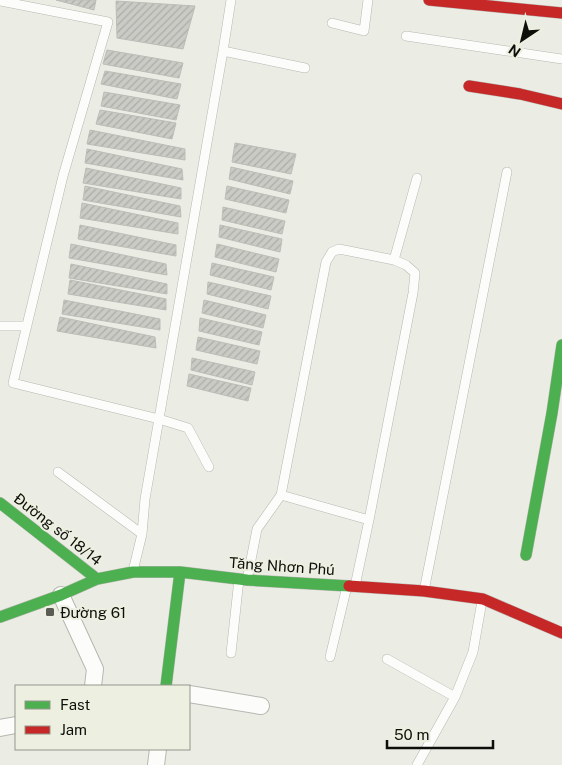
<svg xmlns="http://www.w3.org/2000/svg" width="562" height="765" viewBox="0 0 562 765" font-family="'Public Sans',sans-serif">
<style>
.building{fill:url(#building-hatch);stroke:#bcbdb7}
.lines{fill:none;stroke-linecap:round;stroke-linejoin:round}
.lane-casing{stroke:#b7b7b1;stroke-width:10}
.street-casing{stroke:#b7b7b1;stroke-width:18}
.fast-casing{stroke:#b7b7b1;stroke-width:12}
.jam-casing{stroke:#b7b7b1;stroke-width:12}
.lane{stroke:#fcfcfb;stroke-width:9}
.street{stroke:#fcfcfb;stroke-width:16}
.fast{stroke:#4caf50;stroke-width:11}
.jam{stroke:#c62828;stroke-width:11}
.poi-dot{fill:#5b5c56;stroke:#edf0e1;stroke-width:2}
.labels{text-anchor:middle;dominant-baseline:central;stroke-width:4;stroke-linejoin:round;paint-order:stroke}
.street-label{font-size:15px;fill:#0e0f0a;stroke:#edf0e1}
.poi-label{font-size:15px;fill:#0e0f0a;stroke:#edf0e1;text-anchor:start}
</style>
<defs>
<pattern id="building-hatch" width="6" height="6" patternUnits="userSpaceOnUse" patternTransform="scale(1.25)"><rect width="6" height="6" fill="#cacbc5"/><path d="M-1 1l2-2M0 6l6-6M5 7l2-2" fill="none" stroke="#acada8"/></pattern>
</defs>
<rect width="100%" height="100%" fill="#ebece4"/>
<path class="building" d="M56,0H96L94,10Z
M116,1L195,6L183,49L117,38Z
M107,50L183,63L179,78L103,64Z
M105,71L181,84L177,99L101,84Z
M104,92L180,105L176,120L101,106Z
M100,110L176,123L172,139L96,124Z
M90,130L185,149V160L87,144Z
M235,143L296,154L291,174L232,162Z
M87,149L182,169L183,180L85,163Z
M231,167L293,181L290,194L229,179Z
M86,168L181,188V199L83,183Z
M85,186L180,206L181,217L83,200Z
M227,186L289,200L286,213L225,199Z
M82,203L178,223V234L80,218Z
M223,207L285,221L282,234L222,220Z
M80,225L176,245V256L78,239Z
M220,225L282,239L280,252L219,237Z
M71,244L166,264L167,275L69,258Z
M217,244L279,259L276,272L215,257Z
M212,263L274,277L271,290L210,275Z
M71,264L167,284V294L69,278Z
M70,280L166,299V310L68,294Z
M208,282L271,296L268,309L207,294Z
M64,300L160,319V330L62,314Z
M204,300L266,315L263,328L202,313Z
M60,317L155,337L156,348L57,331Z
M200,318L262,332L259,345L199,331Z
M198,337L260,351L257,364L196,350Z
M192,358L255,372L252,385L191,370Z
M189,374L251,388L248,401L187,386Z"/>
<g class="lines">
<g class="lane-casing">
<path id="lane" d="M0,1L108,22L63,176L13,383L159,419L188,428L209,467
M332,23L364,31L368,0
M406,36L562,59
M223,51L305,68
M394,260L417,178
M0,326H27
M58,472L142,534
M281,495L369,520
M133,571L142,534L145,499L223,51L231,0
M247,580L257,529L281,495L326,262L332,252L339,249L394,260L406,265L415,273L413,293L369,520L355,586
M424,591L507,172
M231,653L239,579
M330,657L347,586
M387,659L455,697
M417,765L455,697L473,652L482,601"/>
</g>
<g class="street-casing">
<path id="street" d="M61,595L95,669L93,686
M189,694L261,706
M0,728L16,725
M156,765L158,749"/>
</g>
<g class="fast-casing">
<path id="fast" d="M0,503L97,579
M526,555L552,413L562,345
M0,617L61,595L97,579L133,572H180L247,580L349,586
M166,686L180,572"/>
</g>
<g class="jam-casing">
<path id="jam" d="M429,0L562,13
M469,86L520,94L562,104
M349,586L424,591L483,599L562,633"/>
</g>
<use href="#lane" class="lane"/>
<use href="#street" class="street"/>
<use href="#fast" class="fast"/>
<use href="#jam" class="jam"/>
</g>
<rect class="poi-dot" x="45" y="607" width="10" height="10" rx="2.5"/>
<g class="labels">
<g class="street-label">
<text transform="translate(58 529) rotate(38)">Đường số 18/14</text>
<text transform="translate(282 566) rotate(4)">Tăng Nhơn Phú</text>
</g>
<g class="poi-label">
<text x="60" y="612">Đường 61</text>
</g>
</g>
<rect x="15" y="685" width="175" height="65" fill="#edf0e1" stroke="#94968b"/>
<rect x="25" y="701" width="25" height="8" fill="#4caf50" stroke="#94968b"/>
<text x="60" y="710" font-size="15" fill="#0e0f0a">Fast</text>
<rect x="25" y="726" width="25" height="8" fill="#c62828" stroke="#94968b"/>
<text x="60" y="735" font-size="15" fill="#0e0f0a">Jam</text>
<g transform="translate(522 40) rotate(215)" stroke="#edf0e1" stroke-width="4" paint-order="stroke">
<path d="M0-4L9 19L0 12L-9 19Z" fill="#0e0f0a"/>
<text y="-8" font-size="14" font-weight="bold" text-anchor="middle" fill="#0e0f0a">N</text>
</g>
<path d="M387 740v8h106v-8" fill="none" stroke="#0e0f0a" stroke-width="2.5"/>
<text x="394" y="740" font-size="15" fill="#0e0f0a" stroke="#edf0e1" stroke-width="4" paint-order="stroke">50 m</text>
</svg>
